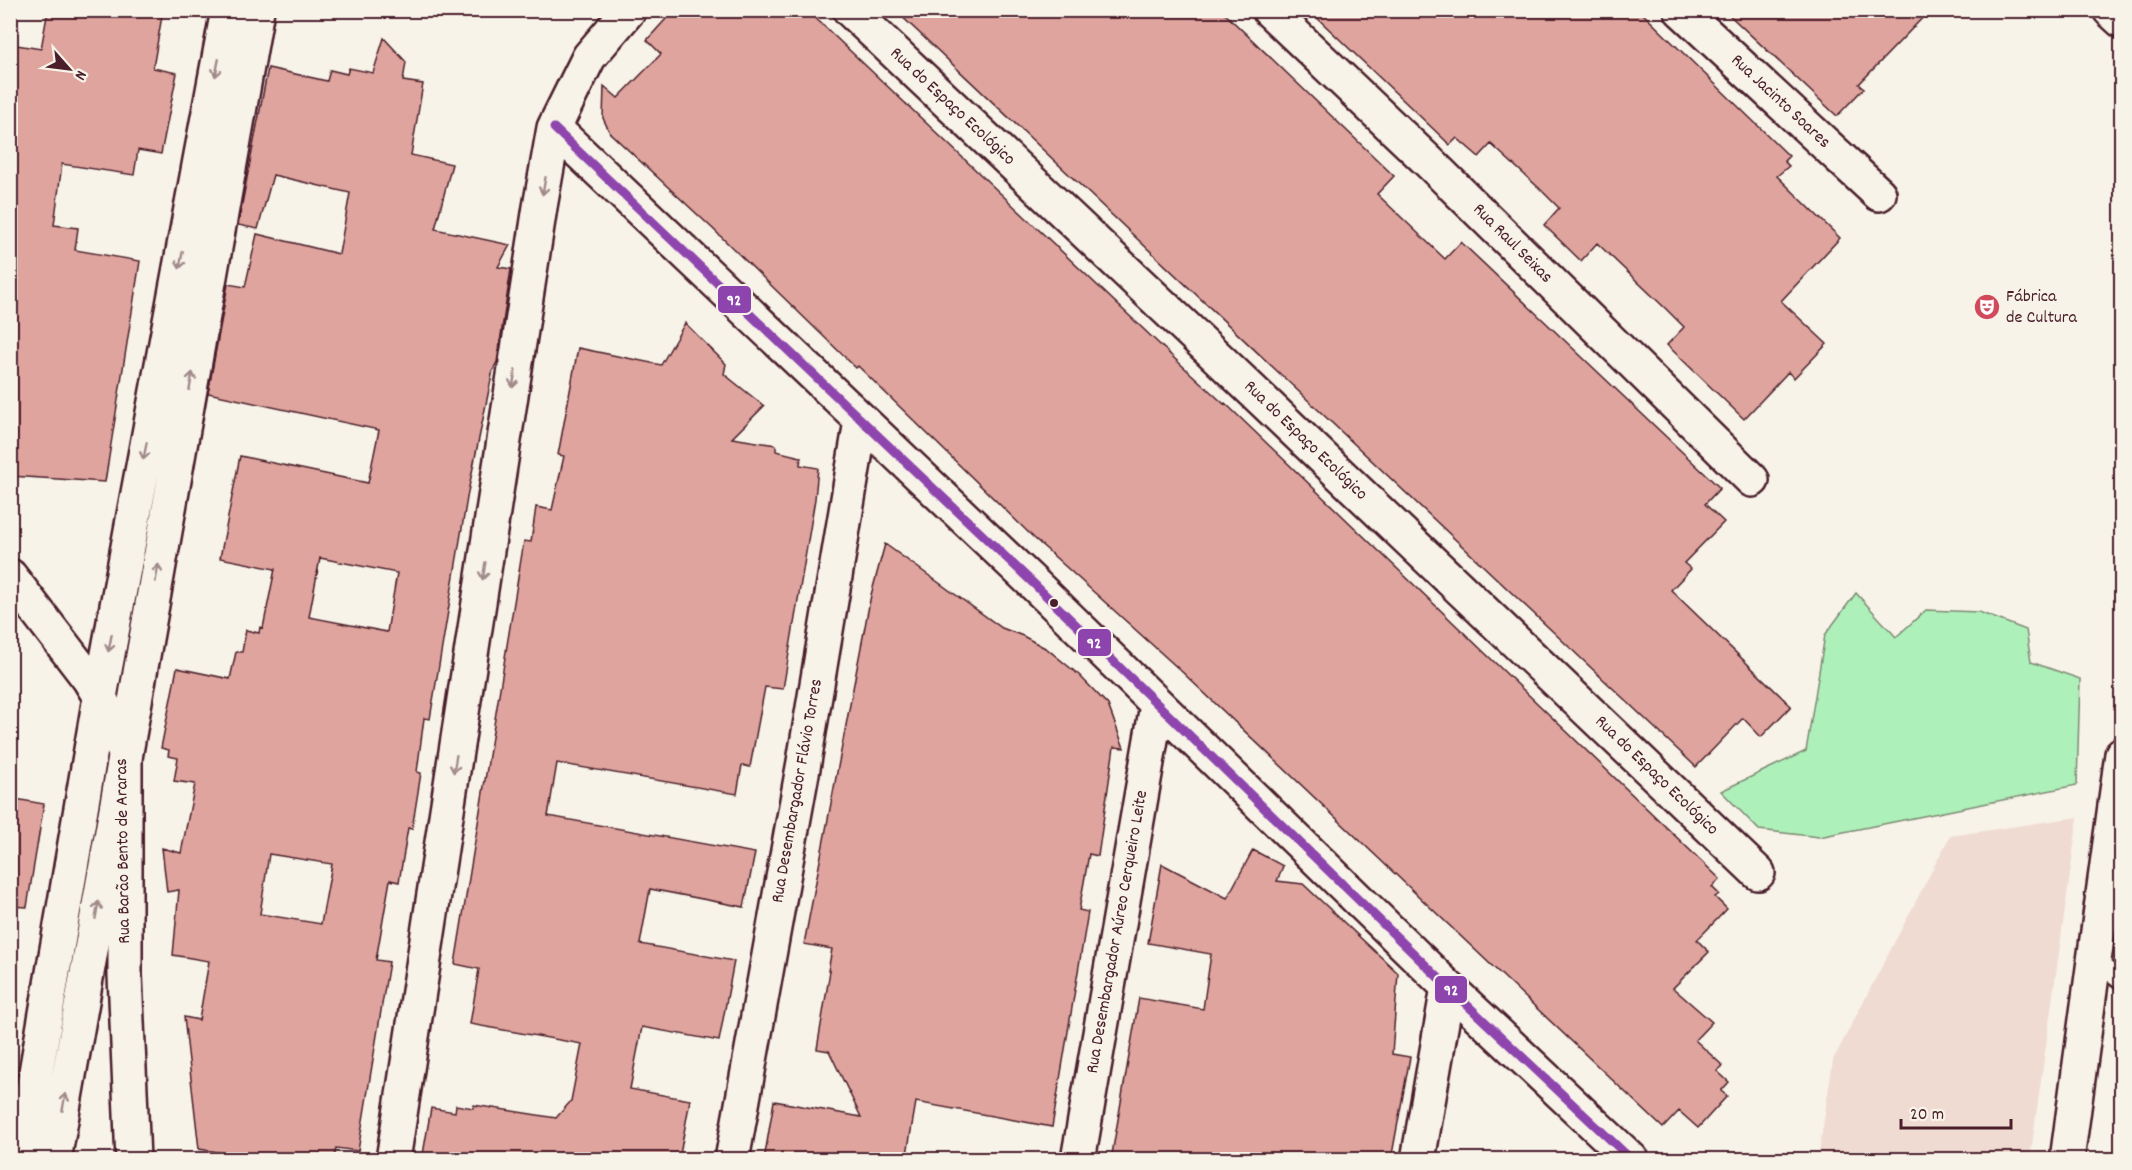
<svg xmlns="http://www.w3.org/2000/svg" width="2132" height="1170" viewBox="0 0 2132 1170" font-family="Dekko,sans-serif">
<style>
.built{fill:#f0dbd2}
.green{fill:#aef0b9;stroke:#7c8872;stroke-width:1.5}
.building{fill:#dea49d;stroke:#4a1f2b;stroke-width:1.5;fill-rule:evenodd}
.lines{fill:none;stroke-linecap:round;stroke-linejoin:round}
.lane-casing{stroke:#4a1f2b;stroke-width:21}
.street-casing{stroke:#4a1f2b;stroke-width:38}
.secondary-casing{stroke:#4a1f2b;stroke-width:38}
.lane{stroke:#f7f3e8;stroke-width:16}
.street{stroke:#f7f3e8;stroke-width:33}
.secondary{stroke:#f7f3e8;stroke-width:33}
.bus-1-casing{stroke:#f7f3e8;stroke-width:14}
.bus-1{stroke:#8e44ad;stroke-width:9}
.oneway{stroke:#a0898a}
.bus-dot{fill:#4a1f2b;stroke:#f7f3e8;stroke-width:2}
.labels{text-anchor:middle;dominant-baseline:central;stroke-width:4.5;stroke-linejoin:round;paint-order:stroke}
.street-label{font-size:18px;fill:#4a1f2b;stroke:#f7f3e8}
.poi-label{font-size:18px;fill:#4a1f2b;stroke:#f7f3e8;text-anchor:start}
.line-badge{stroke:#f7f3e8;stroke-width:2}
.badge-label{font-size:16px;text-anchor:middle;font-weight:bold;fill:#fff}
</style>
<rect width="100%" height="100%" fill="#f7f3e8"/>
<filter id="ink" filterUnits="userSpaceOnUse"><feTurbulence type="fractalNoise" baseFrequency=".0167" numOctaves="2"/><feDisplacementMap in="SourceGraphic" scale="12" xChannelSelector="R" yChannelSelector="G"/><feConvolveMatrix kernelMatrix="1 2 1 2 8 2 1 2 1" color-interpolation-filters="sRGB"/></filter>
<g filter="url(#ink)">
<path class="built" d="M2078,817L2030,1159H1818L1833,1060L1950,836Z"/>
<path class="green" d="M1856,593L1896,637L1926,610L1979,612L2026,630L2031,662L2080,679L2077,785L1819,837L1759,830L1721,791L1806,751L1825,635Z"/>
<path class="building" d="M48,10H163L153,68L177,73L161,154L138,150L134,175L62,164L54,225L78,228L75,250L140,261L105,482L10,476V44L41,49Z
M674,10H807L1175,359L1224,404L1225,403L1720,879L1712,887L1719,894L1715,897L1727,909L1697,940L1709,952L1673,988L1712,1022L1695,1040L1723,1066L1717,1071L1729,1082L1721,1091L1727,1096L1698,1128L1679,1111L1663,1128L1180,670L1034,538L858,366L856,368L712,228L610,133L603,118L604,86L618,98L661,54L647,40Z
M895,10H1221L1394,176L1377,194L1445,259L1461,242L1720,488L1705,504L1724,522L1684,563L1691,569L1671,590L1791,706L1761,737L1743,718L1696,767Z
M1309,10H1639L1789,156L1784,161L1789,166L1777,176L1840,238L1781,301L1827,344L1794,378L1788,372L1744,419L1667,345L1684,327L1666,309L1597,243L1581,261L1544,225L1559,208L1540,189L1491,144L1479,157L1457,138L1450,145Z
M1724,10H1930L1859,84L1864,88L1837,116Z
M384,38L406,62L403,81L423,84L411,155L452,164L435,229L510,245L498,267L511,269L497,362L493,370L468,492L430,719L424,718L417,772L421,773L412,829L408,828L399,882L390,880L376,960L389,962L358,1151L336,1148L334,1160H267L199,1149L184,1017L199,1020L209,961L173,955L179,890L167,892L162,848L181,853L195,784L174,781L178,758L168,756L169,750L161,748L177,668L230,679L236,652H242L246,630L259,633L260,627L263,628L275,569L220,558L240,456L368,483L379,430L208,393L228,284L245,287L257,234L339,254L350,193L273,175L258,229L238,225L268,68L327,81L330,70L347,74L349,68L373,73ZM320,558L397,573L387,632L309,617ZM269,854L332,864L321,924L260,914Z
M685,323L726,364L724,374L764,406L732,438L776,445V451L801,457L800,465L818,468L815,499L783,689L765,687L750,767L742,765L737,794L557,763L548,816L755,853L744,907L650,889L640,944L734,961L719,1041L642,1027L630,1089L690,1100L679,1160H422L431,1108L455,1112L456,1105L473,1108L474,1105L556,1118L571,1101L582,1044L470,1024L479,969L455,964L524,541L531,542L536,507L552,510L564,456L558,455L578,348L661,365Z
M885,544L1002,628L1023,636L1047,649L1079,675L1108,705L1124,748L1114,747L1098,856L1089,854L1079,910L1088,912L1052,1127L916,1102L906,1160H764L774,1101L861,1117L829,1051L817,1049L830,971H828L832,949L804,944L871,595Z
M10,798L44,804L27,907L10,906Z
M1253,850L1283,866L1277,881L1303,884L1398,973L1392,1054L1410,1057L1391,1160H1111L1139,998L1203,1009L1211,954L1148,943L1162,864L1227,898Z"/>
<g class="lines">
<g class="lane-casing">
<path id="lane" d="M2094,960L2122,981"/>
</g>
<g class="street-casing">
<path id="street" d="M850,10L1215,355L1758,873
M1269,10L1429,162L1752,480
M1681,10L1879,194
M2110,10L2122,21
M554,128L1033,583L1448,987L1632,1160
M10,576L89,679L100,697L125,753V975L133,1160
M393,1160L540,207L554,128L589,57L629,10
M732,1160L804,762L861,421
M1078,1160L1157,705
M1418,1160L1448,987
M2067,1160L2122,754"/>
</g>
<g class="secondary-casing">
<path id="secondary" d="M21,1160L100,697L228,10
M54,1160L257,10"/>
</g>
<use href="#lane" class="lane"/>
<use href="#street" class="street"/>
<use href="#secondary" class="secondary"/>
<g class="bus-1-casing">
<path id="bus-1" d="M554,128L1033,583L1448,987L1632,1160"/>
</g>
<use href="#bus-1" class="bus-1"/>
</g>
<defs><path id="oneway-shaft" d="M-6 0H5M1.5-3L5.5 0L1.5 3" fill="none" stroke-width="1.6" stroke-linecap="round" stroke-linejoin="round" transform="scale(1.5)"/></defs>
<g class="oneway">
<use href="#oneway-shaft" transform="translate(217 68) rotate(101)"/>
<use href="#oneway-shaft" transform="translate(544 186) rotate(100)"/>
<use href="#oneway-shaft" transform="translate(181 260) rotate(101)"/>
<use href="#oneway-shaft" transform="translate(514 379) rotate(99)"/>
<use href="#oneway-shaft" transform="translate(191 381) rotate(-80)"/>
<use href="#oneway-shaft" transform="translate(145 451) rotate(101)"/>
<use href="#oneway-shaft" transform="translate(484 571) rotate(99)"/>
<use href="#oneway-shaft" transform="translate(157 573) rotate(-80)"/>
<use href="#oneway-shaft" transform="translate(110 643) rotate(101)"/>
<use href="#oneway-shaft" transform="translate(455 764) rotate(99)"/>
<use href="#oneway-shaft" transform="translate(97 910) rotate(-80)"/>
<use href="#oneway-shaft" transform="translate(64 1102) rotate(-80)"/>
</g>
</g>
<defs>
<g id="theatre-disc" transform="scale(1.35)"><circle r="9.5" fill="#d1495b" stroke="#f7f3e8"/><path d="M-5-5.5Q0-4 5-5.5V0Q5 5 0 6Q-5 5-5 0ZM-3.3-2.5H-1v1.5H-3.3ZM1-2.5H3.3v1.5H1ZM-2.8 1Q0 5.5 2.8 1Z" fill="#fff"/></g>
</defs>
<g fill-rule="evenodd">
<use href="#theatre-disc" x="1987" y="307"/>
</g>
<circle class="bus-dot" cx="1054" cy="603" r="5"/>
<g class="labels">
<g class="street-label">
<text transform="translate(1780 102) rotate(43)">Rua Jacinto Soares</text>
<text transform="translate(952 107) rotate(43)">Rua do Espaço Ecológico</text>
<text transform="translate(1512 244) rotate(45)">Rua Raul Seixas</text>
<text transform="translate(1305 441) rotate(44)">Rua do Espaço Ecológico</text>
<text transform="translate(1656 776) rotate(44)">Rua do Espaço Ecológico</text>
<text transform="translate(798 791) rotate(-80)">Rua Desembargador Flávio Torres</text>
<text transform="translate(124 851) rotate(-91)">Rua Barão Bento de Araras</text>
<text transform="translate(1118 932) rotate(-80)">Rua Desembargador Aúreo Cerqueiro Leite</text>
</g>
<g class="poi-label">
<text x="2006" y="297">Fábrica<tspan x="2006" dy="21">de Cultura</tspan></text>
</g>
</g>
<g class="line-badge">
<rect x="717" y="285" width="35" height="29" rx="6" fill="#8e44ad"/>
<rect x="1077" y="628" width="35" height="29" rx="6" fill="#8e44ad"/>
<rect x="1434" y="975" width="34" height="29" rx="6" fill="#8e44ad"/>
</g>
<g class="badge-label">
<text x="734" y="305">92</text>
<text x="1094" y="648">92</text>
<text x="1451" y="995">92</text>
</g>
<rect width="2132" height="1170" fill="none" stroke="#f7f3e8" stroke-width="36"/>
<rect x="18" y="18" width="2096" height="1134" fill="none" stroke="#4a1f2b" stroke-width="2" filter="url(#ink)"/>
<g transform="translate(69 69) rotate(118)" stroke="#f7f3e8" stroke-width="4.5" paint-order="stroke">
<path d="M0-4.5L10 22L0 15L-10 22Z" fill="#4a1f2b"/>
<text y="-9" font-size="16" font-weight="bold" text-anchor="middle" fill="#4a1f2b">N</text>
</g>
<path d="M1901 1119v9h110v-9" fill="none" stroke="#4a1f2b" stroke-width="3"/>
<text x="1910" y="1119" font-size="18" fill="#4a1f2b" stroke="#f7f3e8" stroke-width="4.5" paint-order="stroke">20 m</text>
</svg>
